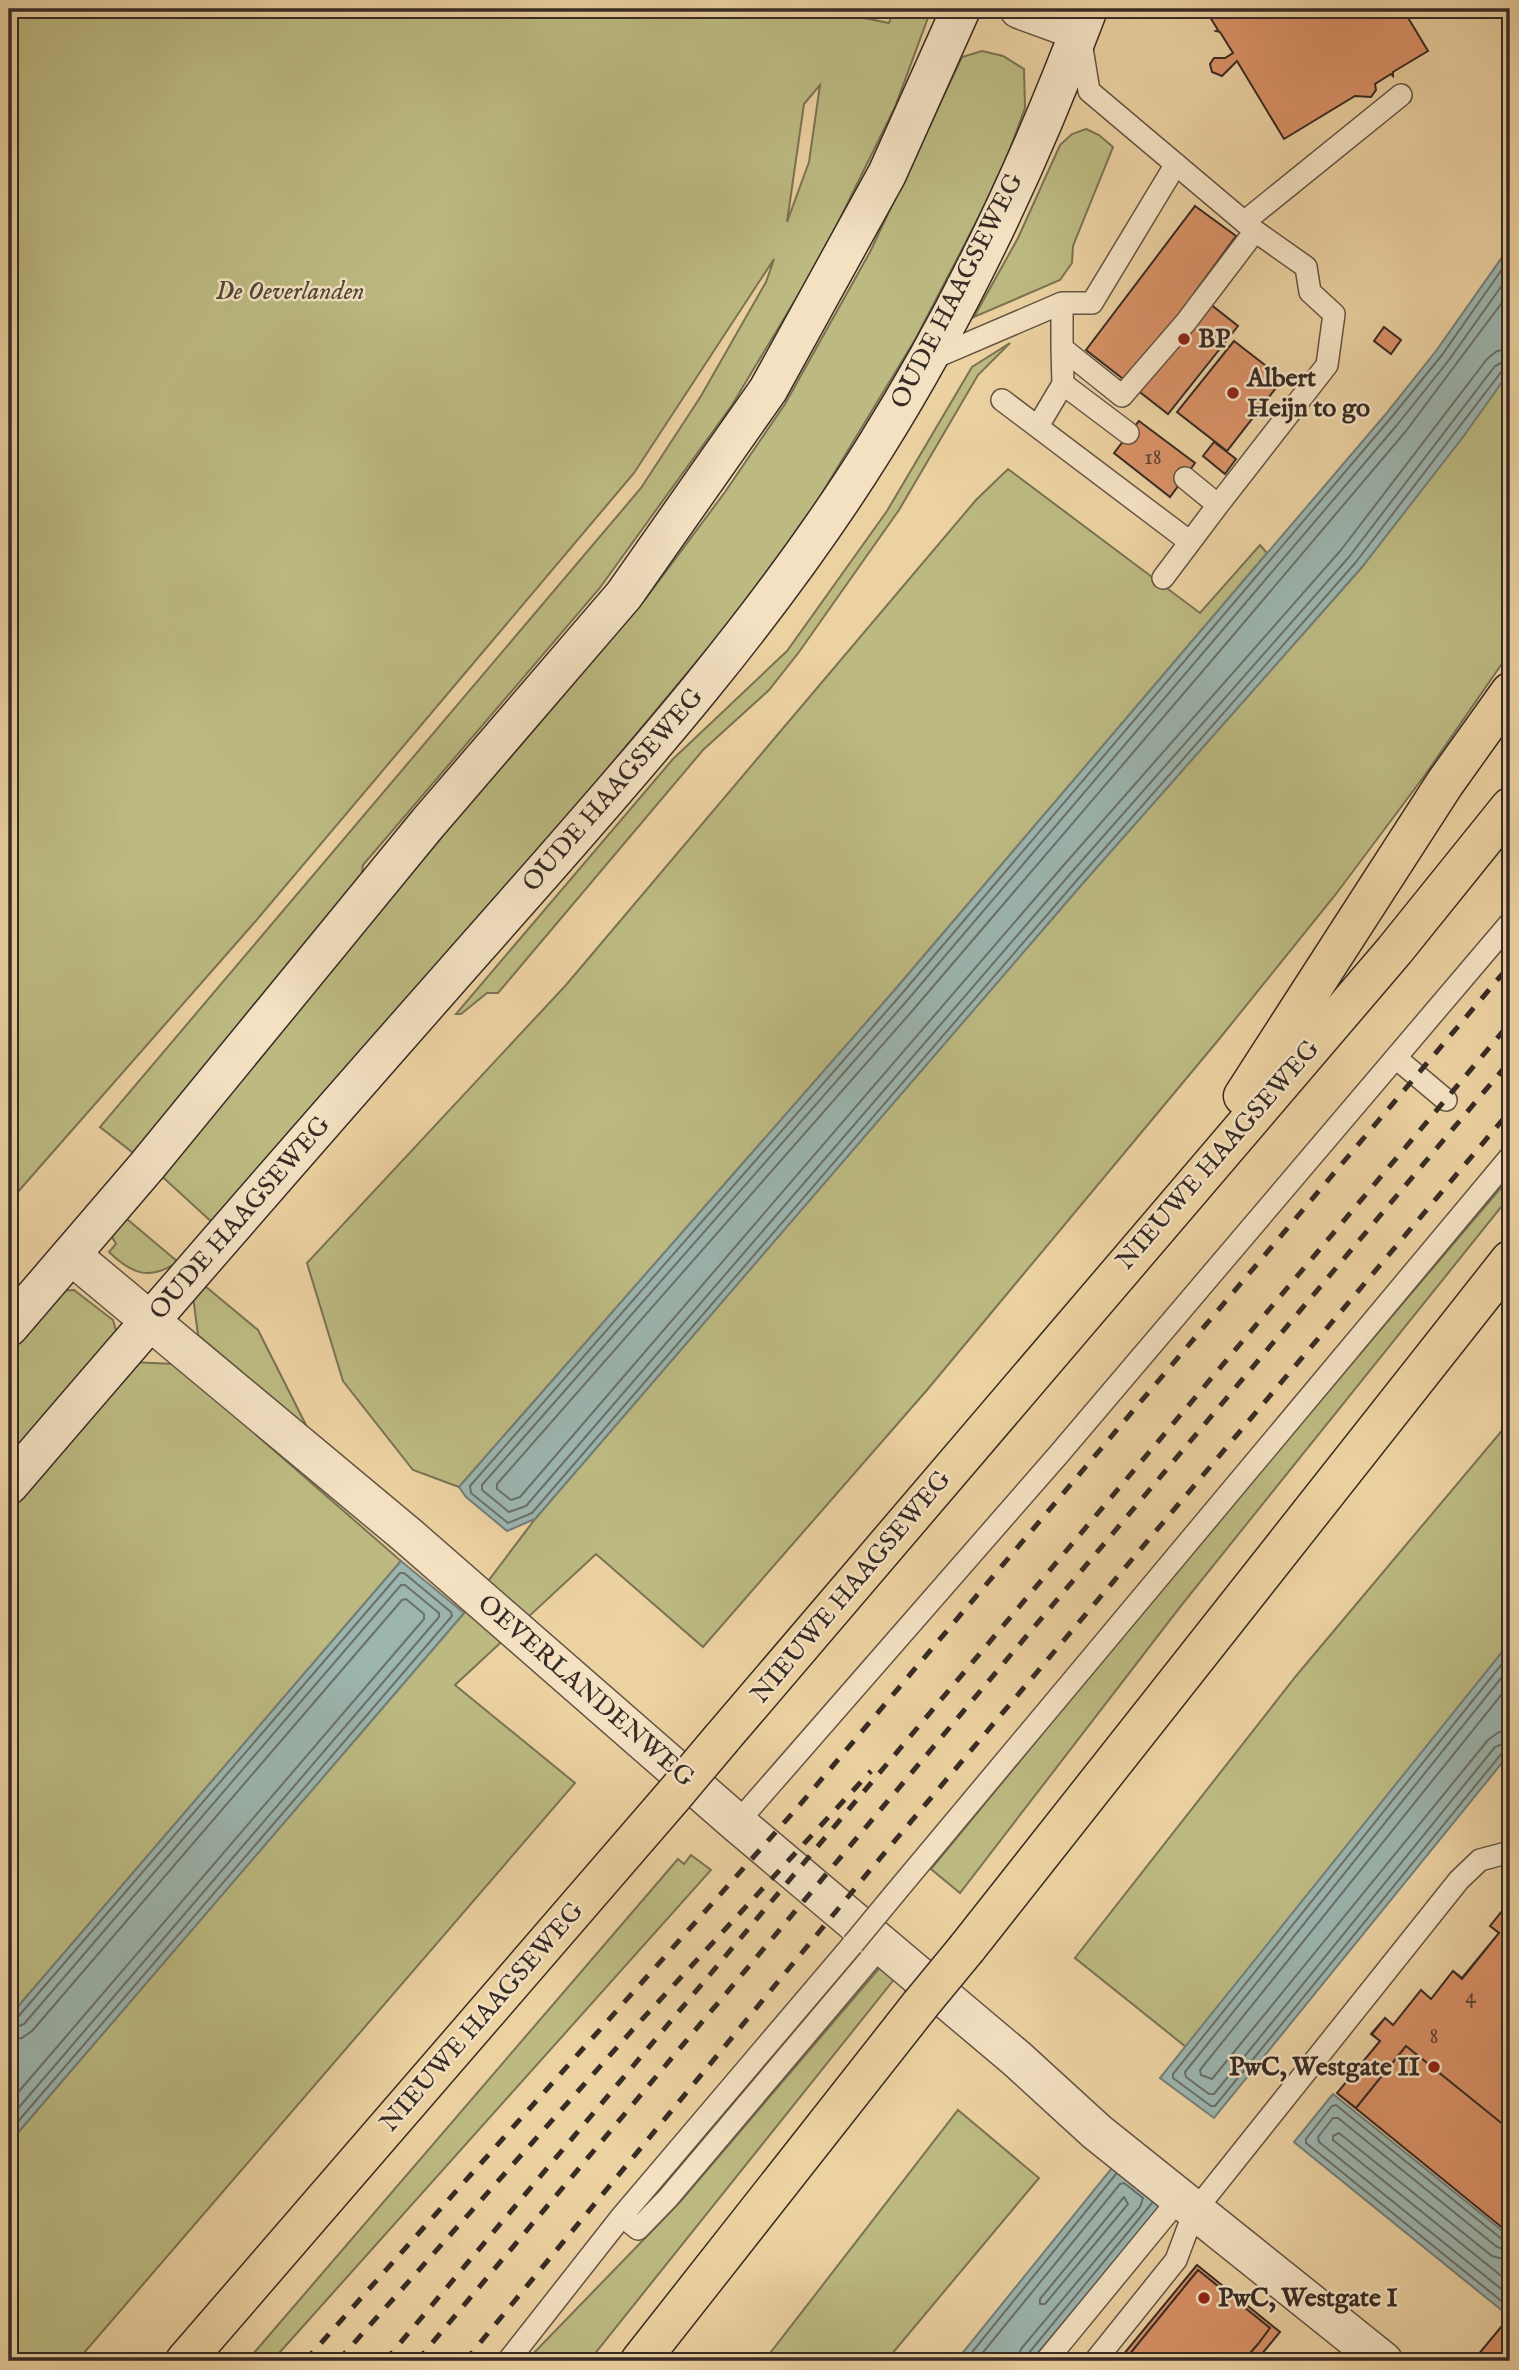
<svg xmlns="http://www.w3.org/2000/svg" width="1519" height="2370" viewBox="0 0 1519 2370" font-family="'IM FELL English',serif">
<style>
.green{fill:#bcba81;stroke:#7a7253;stroke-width:2;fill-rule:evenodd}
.water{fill:#9cb5af;stroke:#747e78;stroke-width:2}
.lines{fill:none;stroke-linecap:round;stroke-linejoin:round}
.shore{stroke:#6a706a;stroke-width:2}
.building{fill:#da9167;stroke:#372b25;stroke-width:2}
.lane-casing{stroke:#645444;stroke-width:24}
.street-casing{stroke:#645444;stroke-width:41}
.secondary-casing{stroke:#372b25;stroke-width:41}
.highway-casing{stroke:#372b25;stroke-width:41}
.lane{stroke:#f3e1c2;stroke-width:21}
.street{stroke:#f3e1c2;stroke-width:38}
.secondary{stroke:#f3e1c2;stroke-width:38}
.highway{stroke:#ecd1a1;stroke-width:38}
.rail{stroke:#372b25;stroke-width:5;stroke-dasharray:12 12;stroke-linecap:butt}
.lane-bridge-casing{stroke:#645444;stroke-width:24;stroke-linecap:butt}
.highway-bridge-casing{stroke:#372b25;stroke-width:41;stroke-linecap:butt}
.lane-bridge{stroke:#f3e1c2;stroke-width:21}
.highway-bridge{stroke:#ecd1a1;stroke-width:38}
.poi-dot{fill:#8f2418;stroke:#f3e1c2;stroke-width:2.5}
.labels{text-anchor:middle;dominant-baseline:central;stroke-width:5;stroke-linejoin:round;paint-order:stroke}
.number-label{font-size:23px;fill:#604436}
.park-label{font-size:26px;font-style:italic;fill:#524837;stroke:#f3e1c2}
.street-label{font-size:26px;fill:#372b25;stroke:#f3e1c2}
.poi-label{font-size:26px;font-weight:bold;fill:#372b25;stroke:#f3e1c2;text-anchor:start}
</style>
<rect width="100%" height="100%" fill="#ecd1a1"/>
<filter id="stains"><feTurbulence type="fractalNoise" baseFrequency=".00286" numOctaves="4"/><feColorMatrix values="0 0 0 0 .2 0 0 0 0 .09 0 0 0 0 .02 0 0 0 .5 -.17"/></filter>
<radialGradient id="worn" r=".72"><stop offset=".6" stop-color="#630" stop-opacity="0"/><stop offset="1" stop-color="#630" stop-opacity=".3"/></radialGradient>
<path class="green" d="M9,9H860L859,17L889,23L894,9H925L929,15L895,107L821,257L732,405L599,589L363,865L359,895L141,1159L100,1127L641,488L701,396L766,282L774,259L634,473L254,923L9,1202ZM820,85L809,162L787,222L804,104Z
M982,51L1003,56L1024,69L1025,108L1001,174L916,338L810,513L729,623L535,855L215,1225L156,1171L644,601L725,492L785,404L870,252L962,57Z
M1086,129L1099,135L1113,147L1073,246L1072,263L1060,280L974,317L1018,238L1060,145L1072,134Z
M1010,343L978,375L899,510L799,652L769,690L703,750L498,993H487L461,1014H456L673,759L787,651L887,511L972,367Z
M1510,371V652L1425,775L1336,894L1220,1038L927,1390L703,1647L596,1554L455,1685L575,1783L77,2361H9V2143L464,1613L535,1519L1083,883L1362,567Z
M1008,469L1200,613L1260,545L1267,553L893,992L459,1487L413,1470L343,1381L307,1263L566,985L976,500Z
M1510,1177V1196L1180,1607L960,1893L931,1869L1187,1558Z
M121,1214L178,1262C149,1281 132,1274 109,1252L116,1244L108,1230Z
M199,1281L258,1330L307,1427L198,1335L193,1296Z
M74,1290L113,1320L117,1334L9,1459V1343L55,1291Z
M130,1362L175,1364L401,1561L9,2017V1513Z
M1510,1421V1658L1191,2051L1075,1958L1296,1676Z
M691,1855L711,1870L272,2361H247L678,1859L684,1864Z
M882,1965L896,1977L589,2361H526L680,2202Z
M958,2110L1039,2178L886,2361H764Z"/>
<path class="water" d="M1510,246V371L1463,437L1362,567L1083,883L535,1519L507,1531L466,1497L459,1487L893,992L1385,415L1436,351Z
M401,1561L464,1613L9,2143V2017Z
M1510,1642V1753L1214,2118L1160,2078Z
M1333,2094L1510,2237V2317L1294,2142Z
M1120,2158L1165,2196L1152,2217L1031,2361H956Z"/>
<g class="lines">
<path class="shore" d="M1510,258L1442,355L1390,419L899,997L470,1486L471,1493L508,1523L532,1513L1078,879L1356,562L1502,371L1510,368
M1510,274L1449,360L1397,425L905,1003L482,1485V1490L509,1512L526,1506L1071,873L1349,557L1495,366L1510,359
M1510,292L1406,431L1219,652L913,1010L497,1484V1489L511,1500L520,1497L1063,866L1341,550L1487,359L1497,351L1510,349
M1510,1654L1173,2074V2078L1211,2106H1215L1502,1753L1510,1750
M1510,1667L1185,2072L1186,2077L1209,2094H1214L1495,1747L1510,1741
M1510,1684L1200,2070L1201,2075L1212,2079L1488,1740L1499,1732L1510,1730
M9,2021L17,2018L400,1573H404L451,1612L452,1616L9,2132
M9,2030L24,2024L401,1585H405L439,1613V1617L9,2119
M9,2040L22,2038L32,2031L402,1600L406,1599L424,1614V1619L9,2103
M1124,2197L1128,2204L1045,2304H1040V2299Z
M1510,2242L1503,2240L1336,2105L1332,2106L1306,2139V2143L1510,2308
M1510,2251L1497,2247L1338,2118H1333L1318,2137L1319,2142L1510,2296
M1510,2261L1492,2256L1339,2133L1333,2136V2140L1510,2283
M965,2361L1116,2174
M976,2361L1120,2184L1124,2183L1143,2198L1140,2207L1021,2349L1017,2361
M1026,2361L1028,2354L1152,2203"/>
</g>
<path class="building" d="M1205,9H1420L1407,16L1428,51L1393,72V76L1391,74L1375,84L1376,90L1371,97L1355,96L1284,139L1237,61L1222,76L1212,72L1210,64L1214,58H1225L1233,53L1220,32L1216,31L1218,30Z
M1195,206L1236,236L1195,292L1238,326L1168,414L1086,350Z
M1384,327L1401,340L1391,354L1374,341Z
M1234,341L1283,379L1227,451L1177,412Z
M1139,421L1195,463L1170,497L1114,453Z
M1214,442L1236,459L1225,474L1203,456Z
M1510,1901V2234L1337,2093L1380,2041L1372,2034L1385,2018L1393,2025L1421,1990L1431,1999L1453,1971L1462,1978L1499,1933L1490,1926Z
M1510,1901V2130L1406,2046L1356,2108L1337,2093L1380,2041L1371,2034L1385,2018L1393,2025L1421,1990L1431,1999L1453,1971L1462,1979L1499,1933L1490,1926Z
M1197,2265L1280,2332L1256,2361H1118Z
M1198,2270L1270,2328L1258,2344L1243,2361H1124Z
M1510,2316V2359L1473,2361Z"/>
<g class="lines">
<g class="lane-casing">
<path id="lane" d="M1081,42L1089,91L1255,231L1306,267L1310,292L1334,314L1327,365L1218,505L1185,478
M1244,222L1401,95
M1062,303V348L1122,396L1186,322L1255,231
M929,360L1062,303H1092L1176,164
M1063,384L1128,433
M1002,400L1190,542
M1038,426L1063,384L1062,348
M1163,578L1218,505
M1396,1058L1446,1100
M737,1823L1059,1454L1510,923
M896,1892L1510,1157
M622,2216L638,2229L668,2198L881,1946
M508,2361L622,2216L853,1944
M1046,2361L1179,2199
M1095,2361L1176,2260L1194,2212L1459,1880L1480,1860L1510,1852"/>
</g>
<g class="street-casing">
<path id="street" d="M1019,9L1079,31
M71,1255L407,1535L737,1823L1016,2058L1097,2132L1383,2361"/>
</g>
<g class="secondary-casing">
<path id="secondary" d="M9,1327L147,1166L428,823L624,595L768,390L887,174L961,9
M9,1485C163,1305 319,1126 476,948C617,788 761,630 874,449C960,312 1031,161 1088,9"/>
</g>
<g class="highway-casing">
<path id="highway" d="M1243,1096L1445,783L1510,692
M722,1738L1394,951L1510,807
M967,1948L1510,1260
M185,2361L674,1795
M640,2361L920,2005"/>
</g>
<use href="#lane" class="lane"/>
<use href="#street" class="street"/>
<use href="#secondary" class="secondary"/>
<use href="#highway" class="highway"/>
<path class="rail" d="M305,2361L798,1807L1510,965
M338,2361L636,2026L871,1771
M385,2361L1510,1023
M417,2361L1510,1061
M465,2361L871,1869L1510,1111"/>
<g class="lane-bridge-casing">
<path id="lane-bridge" d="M853,1944L896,1892"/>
</g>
<g class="highway-bridge-casing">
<path id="highway-bridge" d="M674,1795L722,1738
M920,2005L967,1948"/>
</g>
<use href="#lane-bridge" class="lane-bridge"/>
<use href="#highway-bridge" class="highway-bridge"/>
</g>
<g class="poi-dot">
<circle cx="1184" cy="339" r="7"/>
<circle cx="1233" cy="393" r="7"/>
<circle cx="1434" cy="2067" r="7"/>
<circle cx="1204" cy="2298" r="7"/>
</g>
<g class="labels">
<g class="number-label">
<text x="1153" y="457">18</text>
<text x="1471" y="1996">4</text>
<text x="1434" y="2036">8</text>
</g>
<g class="park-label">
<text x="290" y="291">De Oeverlanden</text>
</g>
<g class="street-label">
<text transform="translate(957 291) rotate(-63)">OUDE HAAGSEWEG</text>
<text transform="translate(613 790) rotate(-49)">OUDE HAAGSEWEG</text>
<text transform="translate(1218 1155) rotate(-49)">NIEUWE HAAGSEWEG</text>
<text transform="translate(240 1218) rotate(-49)">OUDE HAAGSEWEG</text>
<text transform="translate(851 1587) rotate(-50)">NIEUWE HAAGSEWEG</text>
<text transform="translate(586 1691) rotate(41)">OEVERLANDENWEG</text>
<text transform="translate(482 2017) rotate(-49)">NIEUWE HAAGSEWEG</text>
</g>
<g class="poi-label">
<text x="1198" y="339">BP</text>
<text x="1247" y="378">Albert<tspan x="1247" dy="30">Heijn to go</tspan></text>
<text x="1420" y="2067" text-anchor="end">PwC, Westgate II</text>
<text x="1218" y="2298">PwC, Westgate I</text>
</g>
</g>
<rect width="1519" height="2370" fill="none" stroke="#ecd1a1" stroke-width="35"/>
<rect x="10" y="10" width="1498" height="2349" fill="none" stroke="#372b25" stroke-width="3.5"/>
<rect x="18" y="18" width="1484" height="2335" fill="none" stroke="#372b25" stroke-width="2"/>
<rect width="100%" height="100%" filter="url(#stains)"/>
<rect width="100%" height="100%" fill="url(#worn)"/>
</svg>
